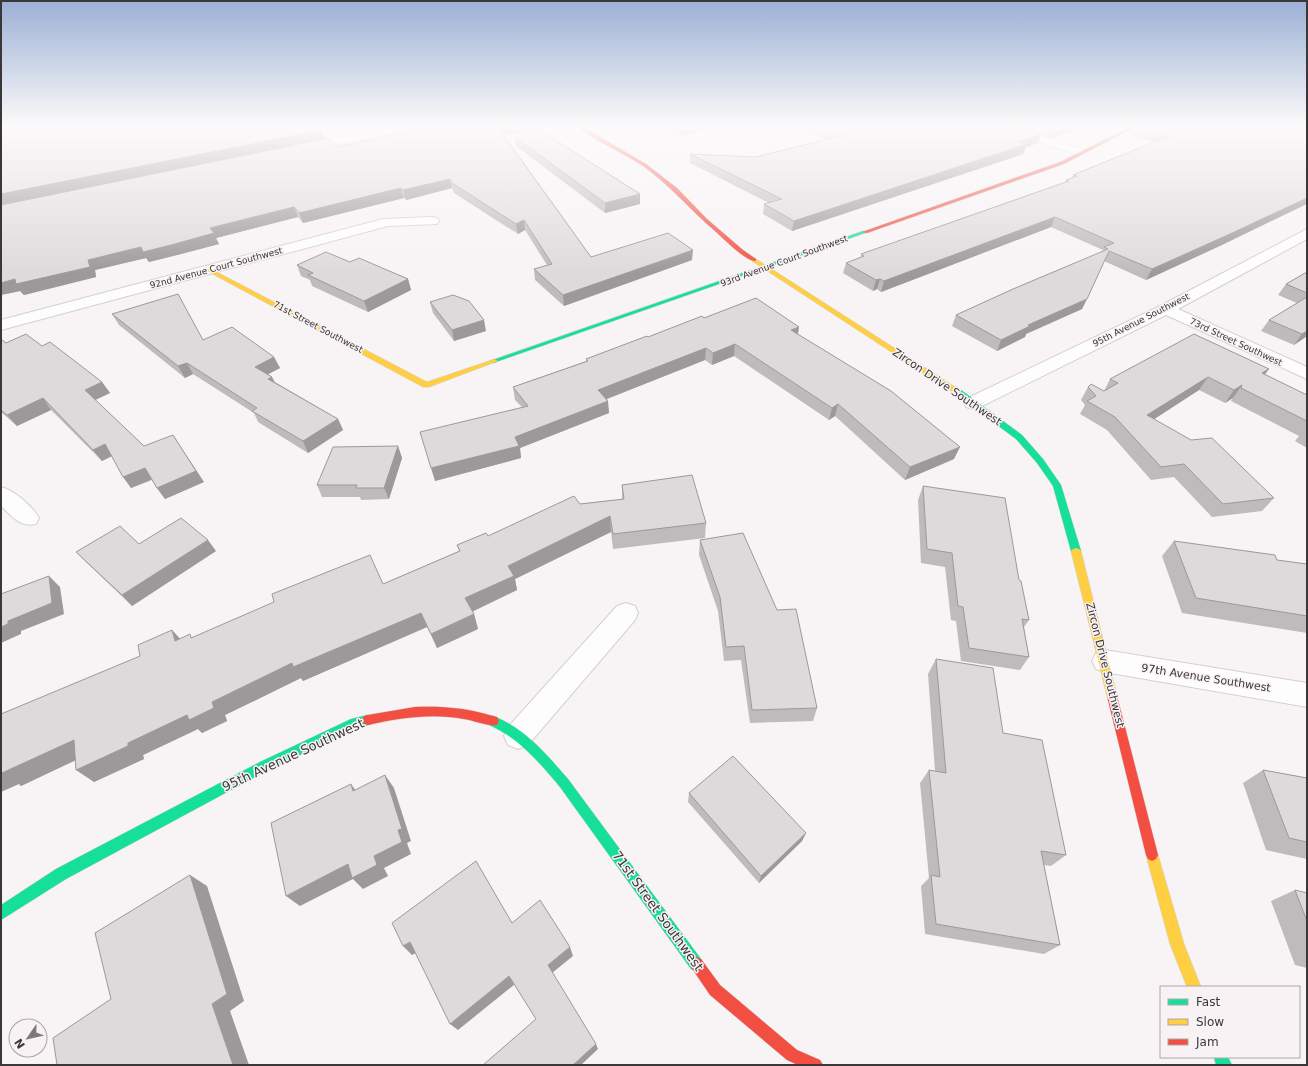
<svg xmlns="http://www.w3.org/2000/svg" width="1308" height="1066" viewBox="0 0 1308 1066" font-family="'DejaVu Sans',sans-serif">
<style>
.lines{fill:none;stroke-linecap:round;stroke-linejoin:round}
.street-casing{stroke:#d3d0d1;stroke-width:2}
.fast-casing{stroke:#d3d0d1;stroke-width:1}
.slow-casing{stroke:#d3d0d1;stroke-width:1}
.jam-casing{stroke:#d3d0d1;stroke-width:1}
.street{fill:#fefdfe;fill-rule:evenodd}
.fast{fill:#16e098;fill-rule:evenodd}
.slow{fill:#ffcf43;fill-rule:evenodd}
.jam{fill:#f24e42;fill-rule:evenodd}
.wall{fill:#bfbbbc}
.shaded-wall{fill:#9b9999}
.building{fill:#dedadb;stroke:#9b9999}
.labels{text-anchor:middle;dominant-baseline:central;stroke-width:3;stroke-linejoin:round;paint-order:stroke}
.far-street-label{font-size:9px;fill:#3a3739;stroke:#f9f2f5}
.street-label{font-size:11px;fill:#3a3739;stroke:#f9f2f5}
.near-street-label{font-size:13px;fill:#3a3739;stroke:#f9f2f5}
</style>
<rect width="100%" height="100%" fill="#f8f3f5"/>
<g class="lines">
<g class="street-casing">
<path id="street" d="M401,125H420L415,128L304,151L298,148L304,145Z
M735,125H748L765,134L760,137L736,127Z
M994,125H1009L1086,151L1088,153L1086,155H1078L995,127Z
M432,217L437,218L439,221L437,224L388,226L1,330V320L383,219Z
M1307,229V239L1178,309L1307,367V379L1166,315L980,407L973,409L966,407L964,403L966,399L1160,306Z
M1,487C14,490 32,506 39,518L36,524C20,528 12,516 1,506Z
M626,603L635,606L638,613L635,620L528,745L518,749L508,745L504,736L508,727L617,606Z
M1105,650L1307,683V707L1105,672L1096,669L1092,661L1096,653Z"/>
</g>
<g class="fast-casing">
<path id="fast" d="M863,231L868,232L496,362L494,363L490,361Z
M951,387H957L1022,435L1043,459L1061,485L1081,551L1079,553H1073L1071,551L1053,486L1037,463L1016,439L951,391Z
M368,715L372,716L374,720L372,724L357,728L268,770L66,879L1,920V905L56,869L260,762L351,719Z
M493,716C525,728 546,754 568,779L701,959L703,964L701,969L696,971L691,969L560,787C539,762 519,738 489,725L487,721L489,717Z
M1214,1057H1228L1232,1065H1216Z"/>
</g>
<g class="slow-casing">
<path id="slow" d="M752,259H756L958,389L957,391H951L752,261Z
M207,269H211L427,382L492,360L494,359L498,361L429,387H423L207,271Z
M1076,548L1079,549L1081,551L1118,700L1117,703L1113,705L1109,703L1108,700L1071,551L1073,549Z
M1152,849L1156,851L1158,855L1184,944L1201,987H1187L1170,944L1146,855L1148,851Z"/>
</g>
<g class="jam-casing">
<path id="jam" d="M575,125H580L646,164L677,188L707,219L743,250L756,259V261C746,262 723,238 715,231C690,210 670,185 643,166C621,151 595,142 575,125Z
M1134,125H1139L1064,164L867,233L862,232L1060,162Z
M1113,695L1117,697L1118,700L1158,855L1156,859L1152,861L1148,859L1146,855L1108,700L1109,697Z
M415,707C442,706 467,708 493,716L497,717L499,721L497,725C490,727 472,720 464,719C432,713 399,718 368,725L364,724L362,720L364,716L368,715Z
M696,957L701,959L720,985L797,1050L820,1060L823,1065H798L787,1060L710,995L689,964L691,959Z"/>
</g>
<use href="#street" class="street"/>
<use href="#fast" class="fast"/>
<use href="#slow" class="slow"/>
<use href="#jam" class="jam"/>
</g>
<path class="wall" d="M1,125L322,130L325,139L338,147L408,131L406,125H535V127L640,194V204L605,213L516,146L515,137L519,132L504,135L591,257L692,260L564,306L535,280L534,269L547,265L525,230L518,234L454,193L452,188L406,200L404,198L303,223L298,217L216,238L219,244L181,254L149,262L146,258L95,270L96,277L24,295L20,291L1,295Z
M660,125H724L681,136Z
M793,125H1091L1052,138L1041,134L1038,143L1026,147L1023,154L792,231L763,214L764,204L769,203L690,163V154L755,157L826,139Z
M1103,125H1127L1117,129Z
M1135,125H1307L1224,244L1146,280L1104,261L1082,309L1026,334L1025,337L997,351L952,326L956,315L1102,252L1103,250L1051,227L881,292L877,289L873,291L843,273L846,263L861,257V254L1065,182L1066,180L1072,178L1073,175L1155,142L1130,134Z
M350,262L408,279L411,290L368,312L312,286L310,280L301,276L297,265Z
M1307,272V336L1294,345L1261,331L1269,320L1297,303L1278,295L1286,284Z
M430,302L486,331L454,341L433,313Z
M112,314L203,340L274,357L280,368L268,374L272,377L275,382L338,419L343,430L308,453L258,422L254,413L193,374L185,378L119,325Z
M704,318L799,327L798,335L954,459L905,480L835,416L829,420L734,356L712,365L705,360L607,399L609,413L520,448L521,458L435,481L522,407L515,400L513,387L586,361V359Z
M1,339L6,343L42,346L102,382L110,393L95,400L144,446L204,482L165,499L157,488L152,480L131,488L112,456L102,461L51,410L17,426L1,412Z
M1269,369L1264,375L1307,395V448L1295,441L1299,436L1231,401L1233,398L1225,403L1199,390L1154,419L1274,498L1262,511L1212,517L1174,477L1151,480L1107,430L1080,414L1085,405L1081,400L1088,387L1104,391L1110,379Z
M398,446L402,458L389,499L361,500L360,497H322L317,485Z
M622,485L706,523L705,538L613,549L611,532L515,579L517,590L472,612L474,614L478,629L437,648L427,627L303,681L301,678L225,715L227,721L202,733L198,729L143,755L144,759L94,782L75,760L21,786L19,784L140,656L172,630L179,639L193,637L383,584L459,551L457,545L488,536L580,504L622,499Z
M923,486L1019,580L1029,620L1024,627L1029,657L1020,670L961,661L956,621L951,620L945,567L921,563L918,500Z
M700,540L817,708L813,721L750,723L741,660L724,661L718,611L699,555Z
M1174,541L1277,560L1307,564V633L1182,613L1162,556Z
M216,551L132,606L87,563L76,552Z
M936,659L1003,733L1066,855L1051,866L1044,865L1060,945L1044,954L925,934L921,886L929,878L920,783L929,770L935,771L928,674Z
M1263,770L1307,778V859L1266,850L1243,783Z
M689,793L806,833L802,841L759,883L688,802Z
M1295,890L1307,893V968L1295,965L1271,901Z"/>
<path class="shaded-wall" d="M510,125H535L536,128L503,136L501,127Z
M691,125H724L681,136V127Z
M1068,125H1091L1052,138L1056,129Z
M1119,125H1127L1117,129Z
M322,130L325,139L1,205V194Z
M1041,134L1038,143L1026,147L1023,154L792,231L794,221Z
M450,179L452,188L406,200L403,190Z
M401,188L404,198L303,223L299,213Z
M640,194V204L605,213V203Z
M1307,198V204L1224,244L1146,280L1152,269Z
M294,207L298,217L216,238L219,244L181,254L149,262L146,258L95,270L96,277L24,295L20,291L1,295V283L88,260Z
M1055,217L1051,227L881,292L884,281Z
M524,220L525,230L518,234L516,224Z
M693,250L692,260L564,306L563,295Z
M408,279L411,290L368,312L364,301Z
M880,279L877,289L873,291L876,280Z
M1087,299L1082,309L1026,334L1025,337L997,351L1001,340L1028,325Z
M484,320L486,331L454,341L452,330Z
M799,327L797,339L791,330Z
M1307,331V336L1294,345L1302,334Z
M735,344L734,356L712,365L713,353Z
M706,348L705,360L599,402L598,390Z
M274,357L280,368L261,378L255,367Z
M187,363L193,374L185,378L178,366Z
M1269,369L1259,382L1262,373Z
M272,377L277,388L268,379Z
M1208,377L1199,390L1139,429L1147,415Z
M102,382L110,393L93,401L85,390Z
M1242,385L1233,398L1225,403L1234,390Z
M43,398L51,410L17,426L7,415Z
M608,401L609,413L520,448L521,458L435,481L431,468Z
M838,404L835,416L829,420L832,408Z
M338,419L343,430L308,453L303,441Z
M173,435L204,482L165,499L157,488Z
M105,444L114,455L102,461L93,450Z
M398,446L402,458L389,499L384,488Z
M960,447L954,459L905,480L910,467Z
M145,468L153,479L131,488L123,477Z
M610,516L611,532L515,579L517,590L469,613L465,598L508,566Z
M208,540L216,551L132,606L122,595Z
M49,576L60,587L64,614L21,631V634L1,643V627L8,621Z
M421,613L427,627L303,681L301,678L225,715L227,721L202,733L198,729L143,755L144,759L94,782L76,770L128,743L292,663Z
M474,614L478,629L437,648L431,634Z
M172,630L185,644L175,641Z
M74,740L91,753L21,786L19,784L1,792V771Z
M385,775L394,788L411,841L407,843L411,854L384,868L388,876L363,889L353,879L300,906L286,896L348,864L374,856L398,830Z
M351,784L361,798L353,791Z
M806,833L802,841L759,883L761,876Z
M190,875L207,886L244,1001L230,1011L249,1065H233L212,1004Z
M410,942L419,951L412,955L403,946Z
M570,947L573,956L552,973L548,965Z
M509,976L515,984L458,1030L450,1024Z
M596,1044L598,1049L581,1065H573Z"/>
<path class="building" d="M1,125H317L322,130L1,194Z
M409,125H496L591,257L668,233L693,250L563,295L534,269L552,264L524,220L516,224L452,183L450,179L403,190L401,188L299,213L294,207L210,228L214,233L175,244L143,252L141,247L88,260L90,267L16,284L15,279L1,283V205L329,138L338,147L415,130Z
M499,125H510L501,127Z
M524,125H532L640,194L605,203L515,137Z
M676,125H691L681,127Z
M815,125H1013L1041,134L1019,142L1027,144L794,221L764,204L782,199L690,154L755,157L841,136Z
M1043,125H1068L1056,129Z
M1135,125H1307V198L1230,234L1152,269L1109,251L1087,299L1028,325L1030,326L1001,340L956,315L1013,289L1108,249L1104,247L1114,243L1055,217L884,281L880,279L876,280L846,263L864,256L861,254L1069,181L1066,180L1077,176L1073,175L1169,136Z
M326,252L350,262L359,258L408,279L364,301L308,275L313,273L297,265Z
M1307,272V293L1286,284Z
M178,294L203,340L232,327L274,357L255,367L272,377L268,379L338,419L303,441L252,411L257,408L187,363L178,366L112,314Z
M453,295L469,301L484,320L452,330L430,302Z
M1307,297V331L1302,334L1269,320Z
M756,298L799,327L791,330L891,391L960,447L910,467L838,404L832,408L735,344L713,353L706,348L598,390L608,401L515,437L519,446L431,468L420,432L528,406L513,387L588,361L586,359L647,336L648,337L702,316L704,318Z
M26,334L42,346L50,342L102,382L85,390L144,446L173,435L196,471L157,488L145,468L123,477L105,444L93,450L43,398L7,415L1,410V339L6,343Z
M1194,334L1269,369L1262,373L1307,395V421L1241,388L1242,385L1234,390L1208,377L1147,415L1191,440L1212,438L1274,498L1223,504L1184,464L1161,467L1115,417L1087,401L1096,396L1088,387L1091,384L1104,391L1118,383L1110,379Z
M398,446L384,488H356L357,485H317L333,447Z
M692,475L706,523L613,534L610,516L508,566L514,576L465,598L474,614L431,634L421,613L293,667L292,663L212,702L214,708L189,720L187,715L128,743V746L76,770L74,740L2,773L1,771V714L140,656L138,645L172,630L175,641L190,634L191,638L274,602L272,594L370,555L383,584L460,551L457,545L486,533L488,536L574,496L580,504L624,499L622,485Z
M923,486L1005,498L1019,580L1021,581L1029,620L1022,619L1029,657L969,648L963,607L958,606L952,553L927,549Z
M181,518L208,540L122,595L76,552L120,526L139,544Z
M743,533L777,610L796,609L817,708L752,710L744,646L726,647L720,597L700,540Z
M1174,541L1275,555L1277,560L1307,564V616L1196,598Z
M49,576L52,603L8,621V624L1,627V594Z
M936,659L993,668L1003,733L1042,740L1066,855L1041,851L1060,945L936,924L931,875L940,877L929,770L946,773Z
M733,756L806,833L761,876L689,793Z
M1263,770L1307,778V842L1289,838Z
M385,775L402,829L398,830L402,842L374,856L377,865L352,878L348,864L286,896L271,823L351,784L353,791Z
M476,861L512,923L540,900L570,947L548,965L596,1044L573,1065H483L536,1019L509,976L450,1024L410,942L403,946L392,923Z
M190,875L227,994L212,1004L233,1065H57L53,1038L111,999L95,933Z
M1295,890L1307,893V921Z"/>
<linearGradient id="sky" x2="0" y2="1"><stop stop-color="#9ab0d5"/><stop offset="0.46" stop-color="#fcfafa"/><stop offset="1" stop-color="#fcfafa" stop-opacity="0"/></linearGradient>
<rect width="1308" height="274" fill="url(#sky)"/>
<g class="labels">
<g class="far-street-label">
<text transform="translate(784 261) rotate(-20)">93rd Avenue Court Southwest</text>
<text transform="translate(216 268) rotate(-15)">92nd Avenue Court Southwest</text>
<text transform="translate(1141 320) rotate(-27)">95th Avenue Southwest</text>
<text transform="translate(318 327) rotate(28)">71st Street Southwest</text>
<text transform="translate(1236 342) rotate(25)">73rd Street Southwest</text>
</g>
<g class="street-label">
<text transform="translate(947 387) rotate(34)">Zircon Drive Southwest</text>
<text transform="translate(1105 665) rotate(76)">Zircon Drive Southwest</text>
<text transform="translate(1206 678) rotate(9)">97th Avenue Southwest</text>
</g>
<g class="near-street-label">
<text transform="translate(293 755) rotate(-25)">95th Avenue Southwest</text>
<text transform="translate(658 911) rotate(54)">71st Street Southwest</text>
</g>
</g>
<rect width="1308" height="1066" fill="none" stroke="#3a3739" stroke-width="4"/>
<rect x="1160" y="986" width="140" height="72" fill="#f9f2f5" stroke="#ada7aa"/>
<rect x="1168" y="999" width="20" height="6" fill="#16e098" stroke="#ada7aa"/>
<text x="1196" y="1006" font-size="12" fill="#3a3739">Fast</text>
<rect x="1168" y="1019" width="20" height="6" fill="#ffcf43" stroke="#ada7aa"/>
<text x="1196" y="1026" font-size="12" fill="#3a3739">Slow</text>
<rect x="1168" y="1039" width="20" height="6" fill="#f24e42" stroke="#ada7aa"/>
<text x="1196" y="1046" font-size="12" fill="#3a3739">Jam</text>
<g transform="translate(28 1038) rotate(236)"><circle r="19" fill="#f9f2f5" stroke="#ada7aa"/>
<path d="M0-3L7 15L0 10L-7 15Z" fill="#7c797b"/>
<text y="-6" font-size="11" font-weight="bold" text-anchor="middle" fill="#3a3739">N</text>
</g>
</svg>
